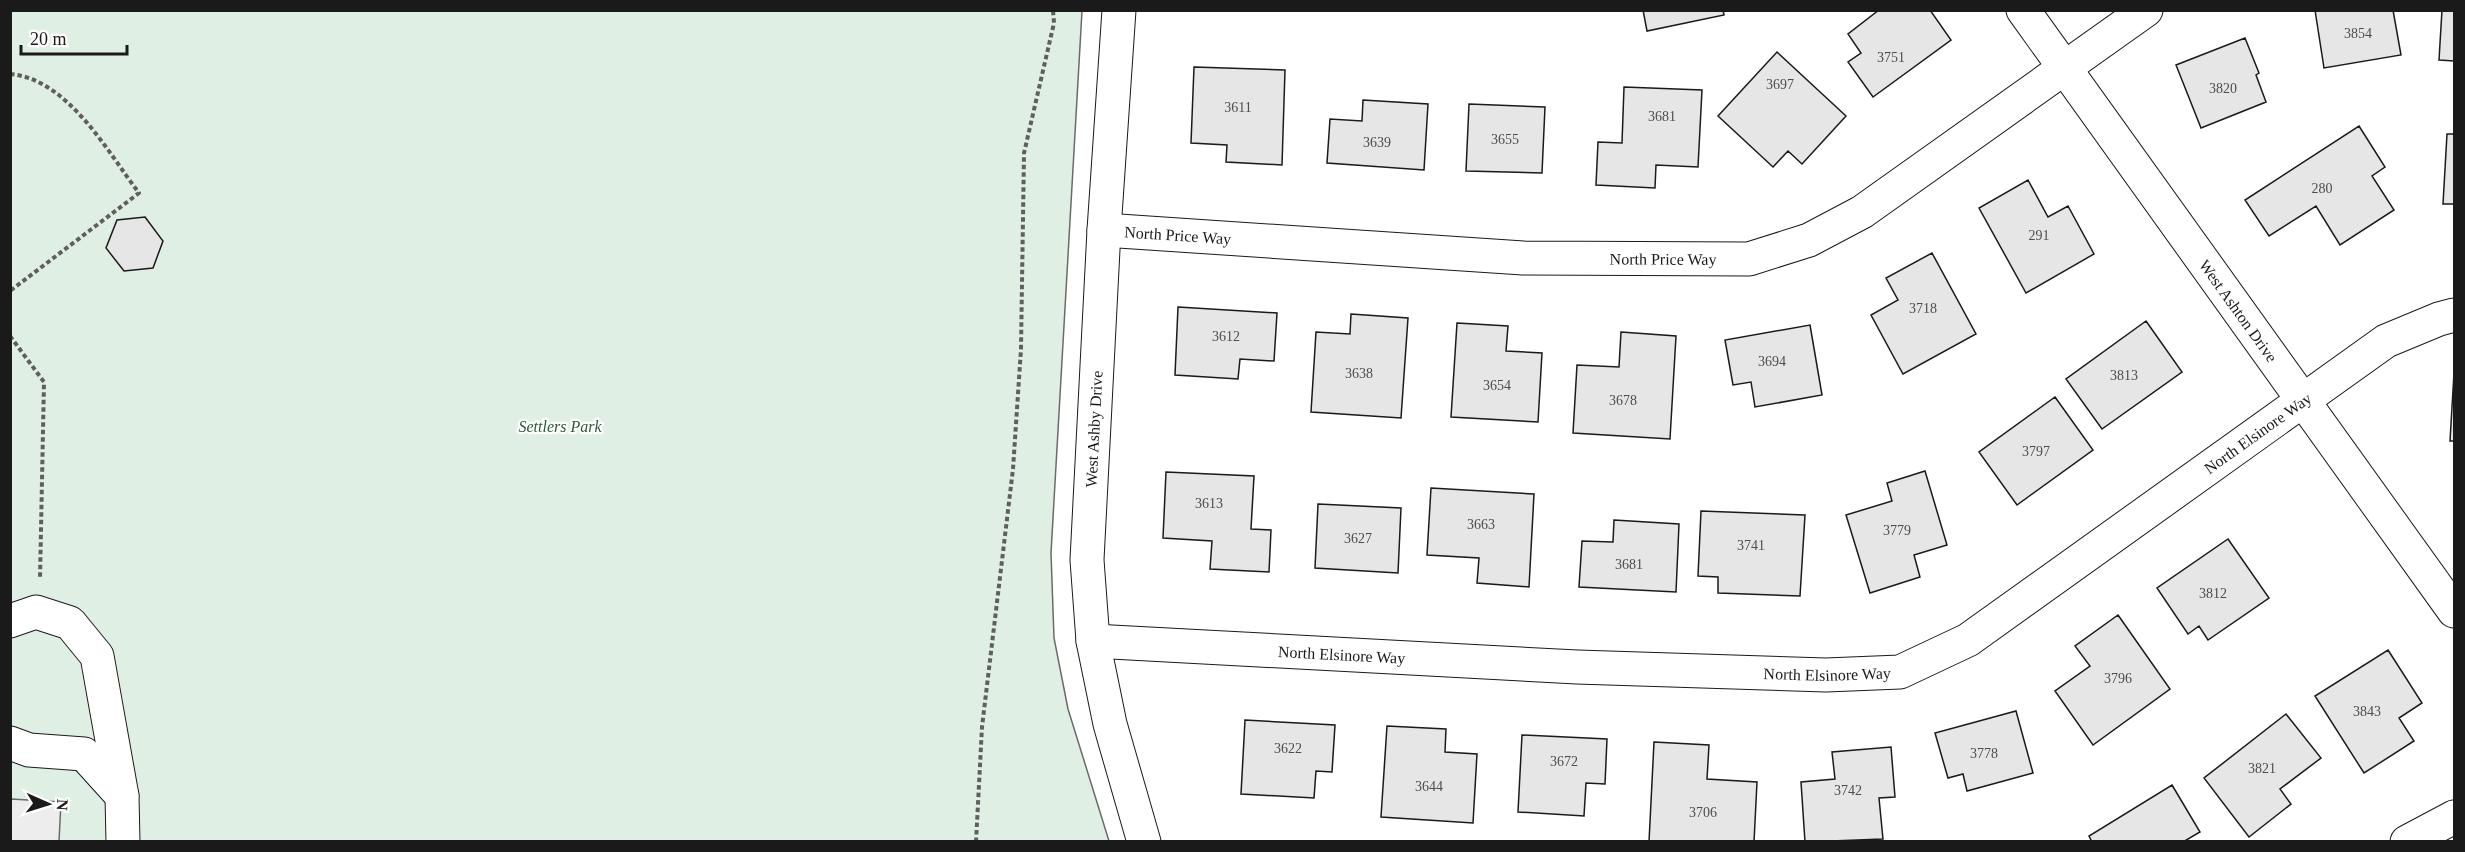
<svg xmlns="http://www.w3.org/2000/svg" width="2465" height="852" viewBox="0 0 2465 852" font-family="Georgia,serif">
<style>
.green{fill:#e0efe3;stroke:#6a6a6a;stroke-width:1.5}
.parking{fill:#ededed;stroke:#6a6a6a;stroke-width:1.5}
.building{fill:#e6e6e6;stroke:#1a1a1a;stroke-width:1.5}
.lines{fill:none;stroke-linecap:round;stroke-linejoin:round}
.minor-casing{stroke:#1a1a1a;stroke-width:35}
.path{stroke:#5f5f5f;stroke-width:4;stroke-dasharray:4.5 3;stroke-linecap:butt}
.minor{stroke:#fff;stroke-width:33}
.labels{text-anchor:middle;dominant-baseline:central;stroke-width:4.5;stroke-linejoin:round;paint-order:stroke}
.number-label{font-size:14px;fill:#4d4d4d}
.street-label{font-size:16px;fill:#1a1a1a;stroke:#fff}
.park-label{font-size:16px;font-style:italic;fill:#2b5a34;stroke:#fff}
</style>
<rect width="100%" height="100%" fill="#fff"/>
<path class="green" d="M10,11H1082L1051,553L1054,638L1068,709L1109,841H11Z"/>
<path class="parking" d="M11,799L61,802L59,841H11Z"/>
<path class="building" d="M1643,10H1723L1724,15L1647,31Z
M1879,10H1930L1951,40L1873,97L1848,62L1861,53L1848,34Z
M2315,10H2393L2401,55L2324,68Z
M2442,10H2454V61L2439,60Z
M2245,38L2259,73L2256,75L2266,102L2201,128L2176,65Z
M1777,52L1846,116L1802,164L1788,151L1773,167L1718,116Z
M1194,67L1285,70L1282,165L1226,162L1227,145L1191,143Z
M1624,87L1702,90L1698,167L1656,165L1655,188L1596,185L1598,142L1622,143Z
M1363,100L1428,104L1424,170L1327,163L1330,119L1362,121Z
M1469,104L1545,107L1542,173L1466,171Z
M2359,126L2385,167L2372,176L2394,210L2340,245L2316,206L2269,236L2245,200Z
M2447,134H2454V204H2443Z
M2028,180L2048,217L2068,206L2094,254L2026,293L1979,208Z
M145,217L163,241L153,268L124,271L106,248L117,220Z
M1932,253L1976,334L1903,374L1871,315L1898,300L1886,278Z
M1178,307L1277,313L1274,361L1240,359L1238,379L1175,375Z
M1351,314L1408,318L1401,418L1311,412L1316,332L1350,334Z
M2146,321L2182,372L2102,429L2066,379Z
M1457,323L1508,326L1506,351L1542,353L1538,422L1451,417Z
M1810,325L1822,395L1755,407L1751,382L1733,385L1725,340Z
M1621,332L1676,336L1670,439L1573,433L1577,365L1619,367Z
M2454,373V441H2450Z
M2055,397L2093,450L2017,505L1979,452Z
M1925,471L1947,545L1914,555L1920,577L1870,593L1846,515L1892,501L1887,483Z
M1166,472L1254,476L1251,529L1271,530L1269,572L1210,569L1212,541L1163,538Z
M1431,488L1534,494L1529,587L1477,583L1479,558L1427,555Z
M1318,504L1401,508L1398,573L1315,568Z
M1701,511L1805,515L1800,596L1718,593V577L1698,576Z
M1614,520L1679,524L1676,592L1579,587L1582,541L1613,542Z
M2228,539L2269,598L2208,640L2199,626L2188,634L2157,588Z
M2118,615L2170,689L2093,745L2055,691L2090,666L2075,646Z
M2388,650L2422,703L2399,718L2414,741L2364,773L2315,696Z
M2016,711L2033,773L1967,791L1963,774L1948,778L1935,733Z
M2286,714L2321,758L2280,789L2291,804L2249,837L2204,778Z
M1245,720L1335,725L1332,772L1316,771L1314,798L1241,794Z
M1387,726L1446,729L1445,752L1477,754L1473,823L1381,817Z
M1522,735L1607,739L1605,784L1586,783L1584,816L1518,812Z
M1654,742L1709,745L1707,779L1757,782L1754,842H1649Z
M1891,747L1895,797L1879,798L1883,839L1805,842L1801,782L1835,779L1832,752Z
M2172,785L2200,832L2183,842H2092L2089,836Z"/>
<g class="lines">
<g class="minor-casing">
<g id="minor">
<path d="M1119,10L1104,230L1087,560L1093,641L1110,724L1144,842"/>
<path id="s1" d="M2023,10L2454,611"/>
<path id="s2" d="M1104,230L1523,258L1749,259L1809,240L1862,212L2146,10"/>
<path d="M10,621L36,612L70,623L97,656L122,796L123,842"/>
<path id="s3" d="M1093,641L1577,667L1826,675L1900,672L1968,640L2386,341L2439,319L2454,315"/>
<path d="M10,743L29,750L84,754L122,796"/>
<path d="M2407,842L2454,817"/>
</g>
</g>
<path class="path" d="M10,74C68,79 107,151 139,193L10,291
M10,336L44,382L40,579
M976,842L982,727L1013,469L1021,349L1024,153L1054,23L1053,10"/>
<use href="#minor" class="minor"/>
</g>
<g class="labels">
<g class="number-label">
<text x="2358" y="33">3854</text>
<text x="1891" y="57">3751</text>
<text x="1780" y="84">3697</text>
<text x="2223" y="88">3820</text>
<text x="1238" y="107">3611</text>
<text x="1662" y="116">3681</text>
<text x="1505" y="139">3655</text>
<text x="1377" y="142">3639</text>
<text x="2322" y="188">280</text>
<text x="2039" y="235">291</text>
<text x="1923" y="308">3718</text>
<text x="1226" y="336">3612</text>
<text x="1772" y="361">3694</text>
<text x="1359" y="373">3638</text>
<text x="2124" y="375">3813</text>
<text x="1497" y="385">3654</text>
<text x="1623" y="400">3678</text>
<text x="2036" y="451">3797</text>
<text x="1209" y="503">3613</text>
<text x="1481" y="524">3663</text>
<text x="1897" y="530">3779</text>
<text x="1358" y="538">3627</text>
<text x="1751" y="545">3741</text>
<text x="1629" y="564">3681</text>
<text x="2213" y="593">3812</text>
<text x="2118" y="678">3796</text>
<text x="2367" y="711">3843</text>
<text x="1288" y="748">3622</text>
<text x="1984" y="753">3778</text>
<text x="1564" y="761">3672</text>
<text x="2262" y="768">3821</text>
<text x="1429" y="786">3644</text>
<text x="1848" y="790">3742</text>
<text x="1703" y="812">3706</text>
</g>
<g class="street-label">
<text stroke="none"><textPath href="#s2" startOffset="74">North Price Way</textPath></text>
<text stroke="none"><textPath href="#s2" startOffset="560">North Price Way</textPath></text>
<text stroke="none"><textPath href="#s1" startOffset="370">West Ashton Drive</textPath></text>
<text transform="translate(1094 429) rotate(-87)">West Ashby Drive</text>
<text stroke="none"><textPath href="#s3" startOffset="1239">North Elsinore Way</textPath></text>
<text stroke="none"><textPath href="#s3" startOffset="249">North Elsinore Way</textPath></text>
<text stroke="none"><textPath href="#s3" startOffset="735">North Elsinore Way</textPath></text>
</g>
<g class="park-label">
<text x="560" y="426">Settlers Park</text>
</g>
</g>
<rect width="2465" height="852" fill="none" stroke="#1a1a1a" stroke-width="24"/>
<g transform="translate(48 804) rotate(93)" stroke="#ffffff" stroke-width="4.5" paint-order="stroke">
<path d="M0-4.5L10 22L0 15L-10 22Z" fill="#1a1a1a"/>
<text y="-9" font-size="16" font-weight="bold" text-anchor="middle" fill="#1a1a1a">N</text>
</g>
<path d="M21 45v9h106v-9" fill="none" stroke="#1a1a1a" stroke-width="3"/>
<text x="30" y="45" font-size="18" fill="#1a1a1a" stroke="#ffffff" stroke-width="4.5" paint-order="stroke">20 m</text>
</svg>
